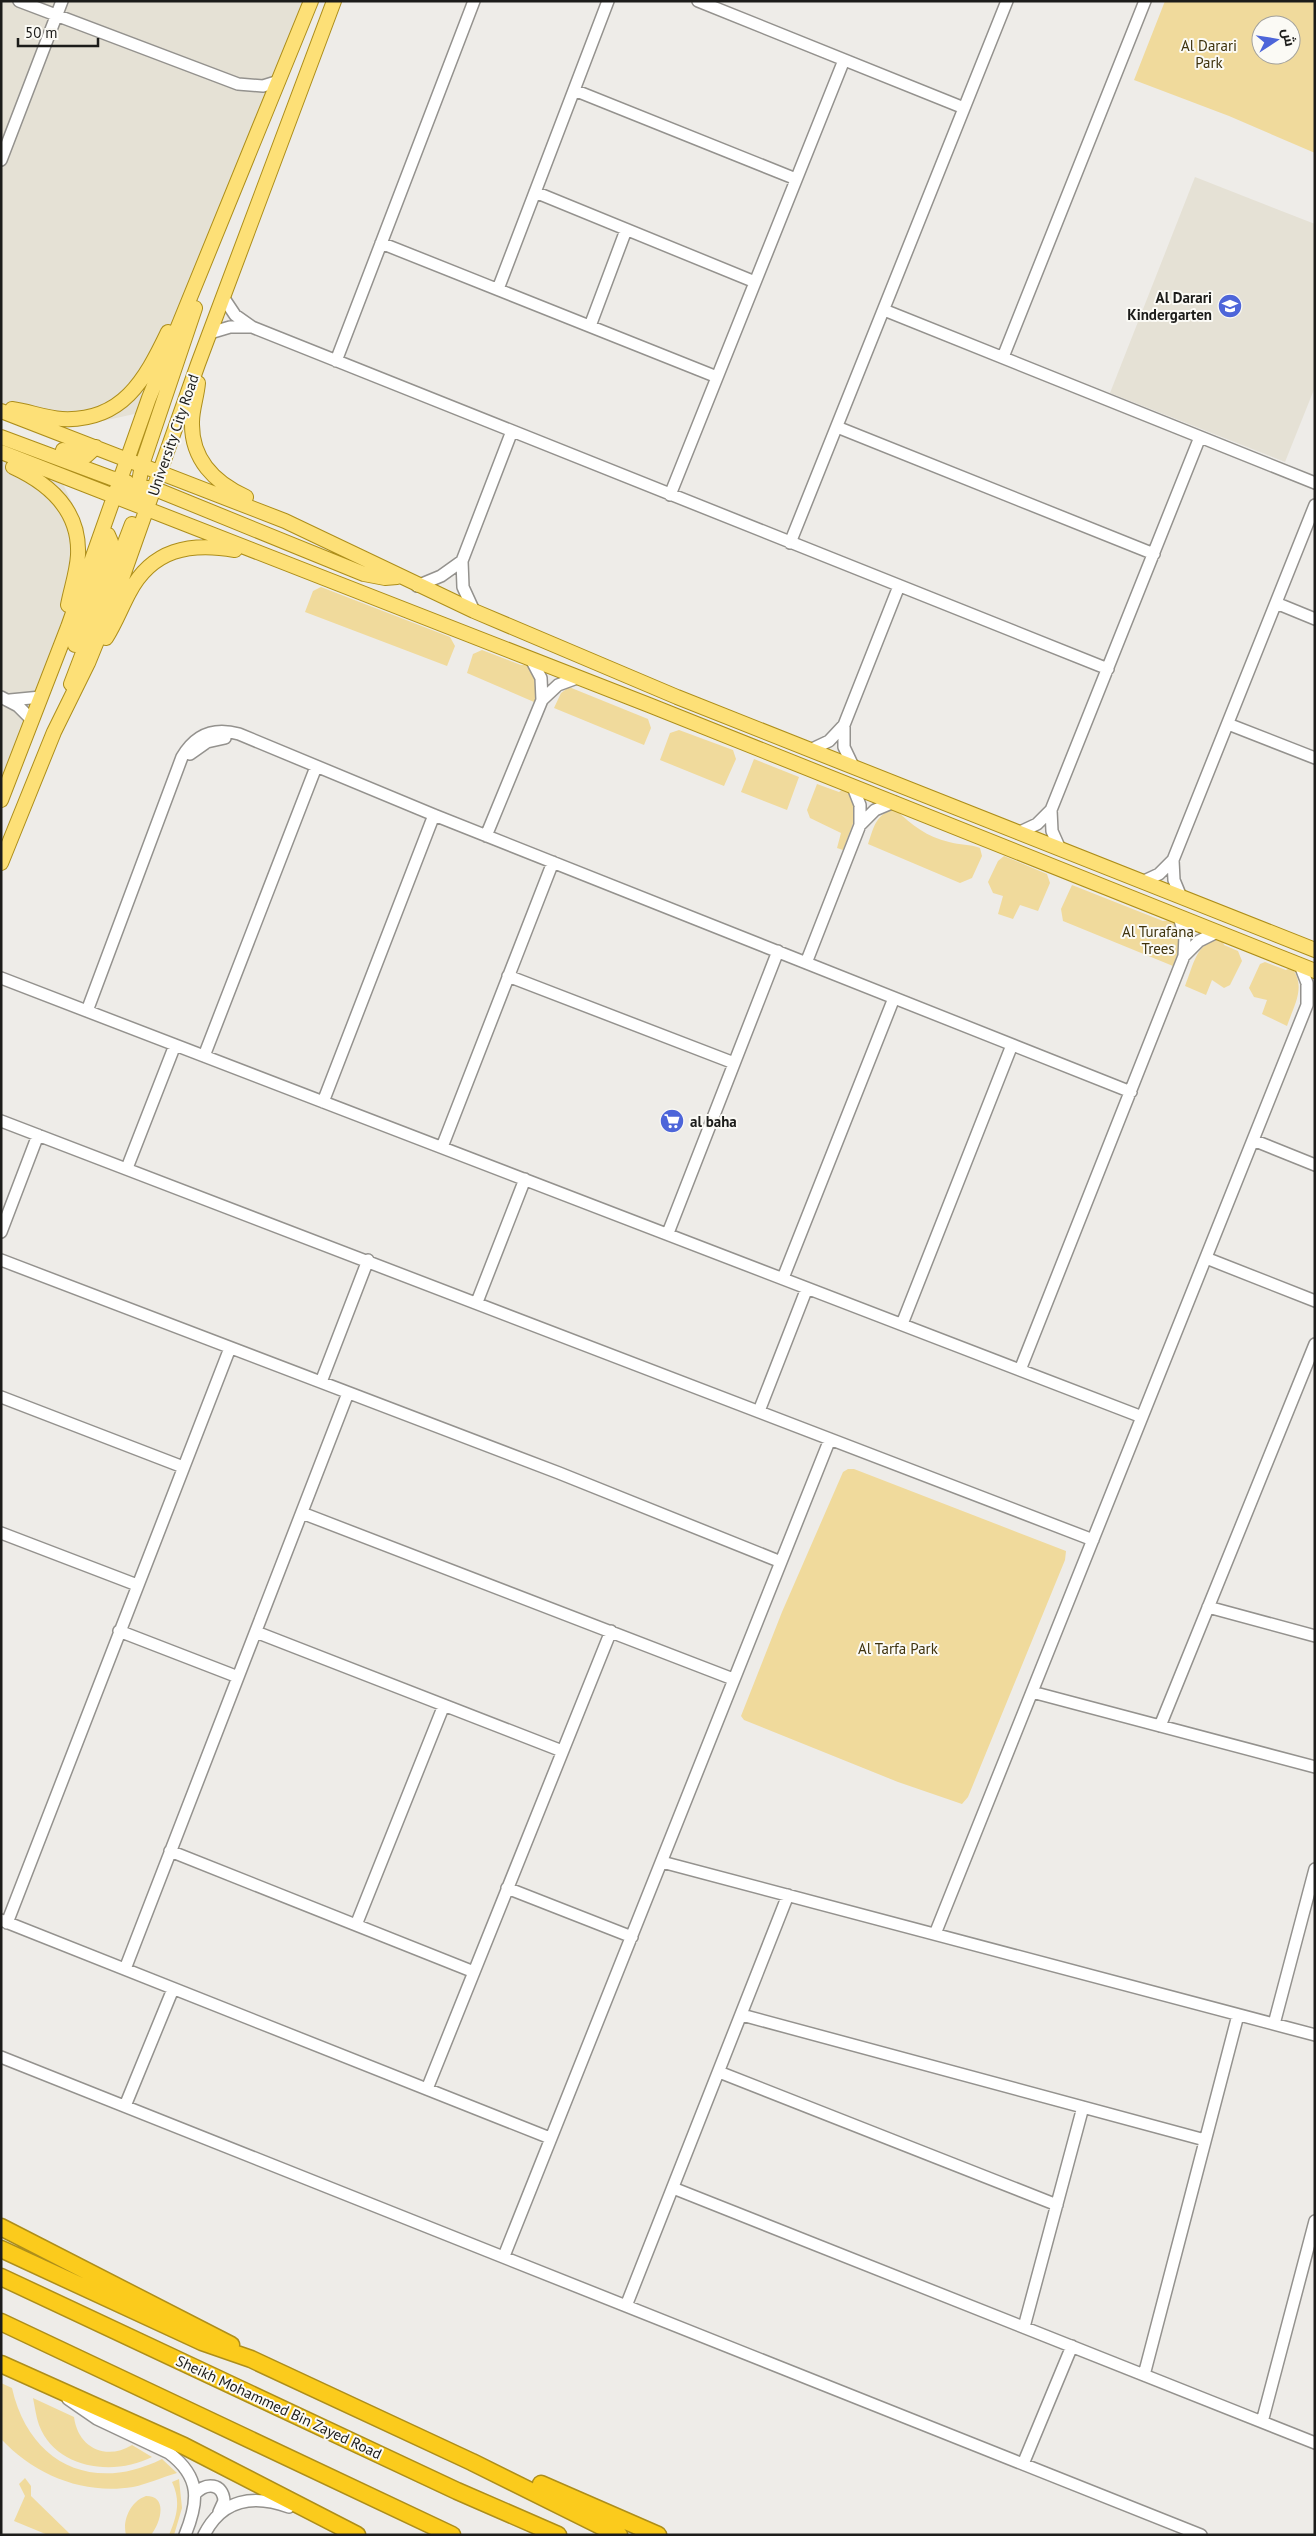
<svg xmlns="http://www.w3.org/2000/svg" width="1316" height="2536" viewBox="0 0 1316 2536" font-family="'PT Sans',Cairo,sans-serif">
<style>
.built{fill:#e5e1d5}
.green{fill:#f0da9c;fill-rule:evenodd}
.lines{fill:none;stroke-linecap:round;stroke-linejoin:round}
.minor-casing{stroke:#94928e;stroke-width:14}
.major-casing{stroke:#ad8e1b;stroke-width:16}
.highway-casing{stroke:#ad8e1b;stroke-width:19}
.minor{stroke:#fff;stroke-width:11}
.major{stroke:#fde077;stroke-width:14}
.highway{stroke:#fbcb1c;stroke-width:16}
.labels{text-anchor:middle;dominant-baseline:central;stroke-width:4;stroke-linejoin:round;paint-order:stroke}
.park-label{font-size:15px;fill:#3e320c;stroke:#fbfaf5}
.poi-label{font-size:15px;font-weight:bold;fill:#1c1c1a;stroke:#fbfaf5;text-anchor:end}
.street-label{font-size:15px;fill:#1c1c1a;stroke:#fbfaf5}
</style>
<rect width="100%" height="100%" fill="#eeece8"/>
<path class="built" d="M1,1H305L148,411L48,433L1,414Z
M1195,177L1315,224V387L1285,462L1110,393Z
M1,460L63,484L84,528L85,579L1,780Z"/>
<path class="green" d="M1165,1H1315V153L1229,116L1134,80ZM1261,25H1291V55H1261Z
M321,587L450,637L455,646L447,666L305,612L313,591Z
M482,650L521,665L530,664L539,672L540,692L534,702L467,673L473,654Z
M569,687L648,719L651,728L644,745L554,708L561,693Z
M679,730L733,750L736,759L724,786L660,760L670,733Z
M754,759L799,777L787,810L741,792Z
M817,784L839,792L843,789L850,791L857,813L843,850L837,848L841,833L810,818L807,810Z
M896,810C912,825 927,837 949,842C960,845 970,844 980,848L982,856L972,878L960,883L868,844C874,827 876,812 896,810Z
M1004,856L1047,874L1050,883L1038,911L1020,905L1013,919L998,914L1003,896L993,893L988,882L998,861Z
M1072,885L1163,921L1171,920C1186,935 1180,947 1173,966L1063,921L1061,909Z
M1222,939L1224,945L1238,951L1242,961L1230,985L1224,988L1212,980L1206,995L1185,986C1194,964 1196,941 1222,939Z
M1265,962L1286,970L1291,967C1307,986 1294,1005 1287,1026L1262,1014L1267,1000L1254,997L1249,988L1260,964Z
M848,1469H854L1066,1551L1065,1560L968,1797L962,1804L898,1782L744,1720L741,1716L782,1612L843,1472Z
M1,2383L12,2388C29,2463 92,2494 162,2459L177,2473C162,2477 148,2484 133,2487C83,2495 35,2475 1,2439Z
M33,2398L74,2417C78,2448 106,2461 132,2445L152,2457C115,2476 56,2470 39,2425C36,2417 35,2407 33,2398Z
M25,2478L31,2486V2496L71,2535H48L14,2521L25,2496L19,2484Z
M179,2479L182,2508L174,2535H169C177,2516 181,2501 172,2482Z
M146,2496C169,2496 160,2524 151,2535H126C122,2520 131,2501 146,2496Z"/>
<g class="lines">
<g class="minor-casing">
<path id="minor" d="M19,1L238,84L263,86L279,81
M698,1L964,108
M574,90L796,179
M1,160L62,1
M535,192L755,282
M381,243L717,377
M498,289L608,1
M223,297L235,315L252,327L1108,669
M884,310L1315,483
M590,326L626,230
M210,333L230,327H250
M1003,357L1145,1
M336,361L474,1
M837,427L1154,554
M670,495L844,60
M790,543L1007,1
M417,586L441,576L462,561
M1276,603L1315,619
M474,611L463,587L462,561L512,431
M1,697L18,706L32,720
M10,700L41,697
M542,700L558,685L577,678
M1228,724L1315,758
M844,725V747L853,766
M810,750L829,741L844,725L899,586
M190,754L207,742L225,738
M860,825L875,810L894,802
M1018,833L1037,824L1051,810
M486,836L542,700L541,678L532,661
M1060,849L1052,831L1051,810L1200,437
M1173,860L1174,880L1181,897
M1142,882L1159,874L1173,860L1315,505
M1184,956L1199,941L1217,932
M806,963L860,825V805L853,787
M508,976L734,1063
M1,978L1142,1417
M87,1011L182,757C195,735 214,727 239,734L434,815L1131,1092
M204,1056L316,767
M323,1102L434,815
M1,1121L1093,1540
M1253,1140L1315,1165
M442,1147L553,862
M127,1168L175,1045
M1,1232L38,1135
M668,1233L778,951
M1206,1258L1315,1301
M1,1260L559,1473L781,1562
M783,1278L894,998
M477,1302L525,1179
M902,1324L1012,1045
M1020,1370L1184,956L1185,936L1179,917
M321,1382L368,1260
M1,1397L183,1467
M759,1411L807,1288
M302,1513L733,1679
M1,1533L137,1585
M1208,1607L1315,1636
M119,1631L238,1677
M256,1632L562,1751
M1032,1692L1315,1767
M1160,1726L1315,1344
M170,1851L474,1972
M662,1862L1315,2035
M507,1888L632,1937
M1,1920L550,2138
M7,1923L230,1348
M356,1925L444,1705
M935,1934L1307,1005V983L1300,965
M125,1969L348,1393
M742,2015L1205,2140
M1274,2024L1315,1869
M1,2057L1201,2535
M719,2072L1057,2205
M427,2089L611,1631
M125,2106L173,1989
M673,2188L1315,2443
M504,2256L830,1439
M626,2306L788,1895
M1024,2327L1083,2107
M1144,2375L1238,2015
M68,2399L97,2419L169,2453C201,2477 199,2501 185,2535
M1262,2422L1315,2221
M1023,2464L1072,2346
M195,2494C206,2482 223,2483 224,2501L219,2512
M204,2535C222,2499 253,2494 289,2507"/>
</g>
<g class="major-casing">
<path id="major" d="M198,383C197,396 192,409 192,422C191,459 215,483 246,497
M12,409C28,411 45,418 62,419C122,422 145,380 168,332
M1,411L285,521L474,611L677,697L1315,950
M1,437L111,478L127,482
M63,450L86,456L96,447
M1,452L649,705L1315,971
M13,467C50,484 80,511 78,555C77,572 71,589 68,605
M141,495L139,482L142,465L195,308
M115,497L139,487L155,489L364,574L385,578L397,577
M106,638C115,624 121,608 129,593C152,549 190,542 235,550
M75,645L111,542L108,535L101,534
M71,684L132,524
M1,800L68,627L149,398L311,1
M1,863L54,732L88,663L119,587L198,364L334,1"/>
</g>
<g class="highway-casing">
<path id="highway" d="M1,2227L231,2345
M1,2249L202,2342L251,2359L472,2462L619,2535
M1,2277L457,2491L558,2535
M1,2322L452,2535
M1,2364L184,2446L357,2535
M541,2484L658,2535"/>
</g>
<use href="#minor" class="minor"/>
<use href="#major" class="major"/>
<use href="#highway" class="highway"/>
</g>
<defs>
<g id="school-disc" transform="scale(1.25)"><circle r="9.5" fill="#4d65d9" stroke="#fbfaf5"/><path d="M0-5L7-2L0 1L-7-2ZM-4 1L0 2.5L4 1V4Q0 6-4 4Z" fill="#fff"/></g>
<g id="supermarket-disc" transform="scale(1.25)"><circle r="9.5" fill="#4d65d9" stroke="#fbfaf5"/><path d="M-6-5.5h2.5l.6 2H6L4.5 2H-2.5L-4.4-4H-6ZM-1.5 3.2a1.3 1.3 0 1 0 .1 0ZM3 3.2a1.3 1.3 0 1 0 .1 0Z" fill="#fff"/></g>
</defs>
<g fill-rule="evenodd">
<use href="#school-disc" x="1230" y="306"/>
<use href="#supermarket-disc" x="672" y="1121"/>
</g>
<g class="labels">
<g class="park-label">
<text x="1209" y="45">Al Darari<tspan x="1209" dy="17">Park</tspan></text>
<text x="1158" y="931">Al Turafana<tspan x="1158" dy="17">Trees</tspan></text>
<text x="898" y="1648">Al Tarfa Park</text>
</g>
<g class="poi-label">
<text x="1212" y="297">Al Darari<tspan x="1212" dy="17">Kindergarten</tspan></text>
<text x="690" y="1121" text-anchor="start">al baha</text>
</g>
<g class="street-label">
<text transform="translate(173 435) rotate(-71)">University City Road</text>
<text transform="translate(279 2407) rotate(25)">Sheikh Mohammed Bin Zayed Road</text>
</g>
</g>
<rect width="1316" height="2536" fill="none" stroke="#1c1c1a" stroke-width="5"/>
<g transform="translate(1276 40) rotate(78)"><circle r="24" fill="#fbfaf5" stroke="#a2a19d"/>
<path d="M0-4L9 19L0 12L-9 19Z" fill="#4d65d9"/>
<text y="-8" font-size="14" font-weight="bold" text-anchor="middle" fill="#1c1c1a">ش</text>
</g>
<path d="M18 38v8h80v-8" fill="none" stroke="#1c1c1a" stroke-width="2.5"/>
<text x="25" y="38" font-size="15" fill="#1c1c1a" stroke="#fbfaf5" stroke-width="4" paint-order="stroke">50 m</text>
</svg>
